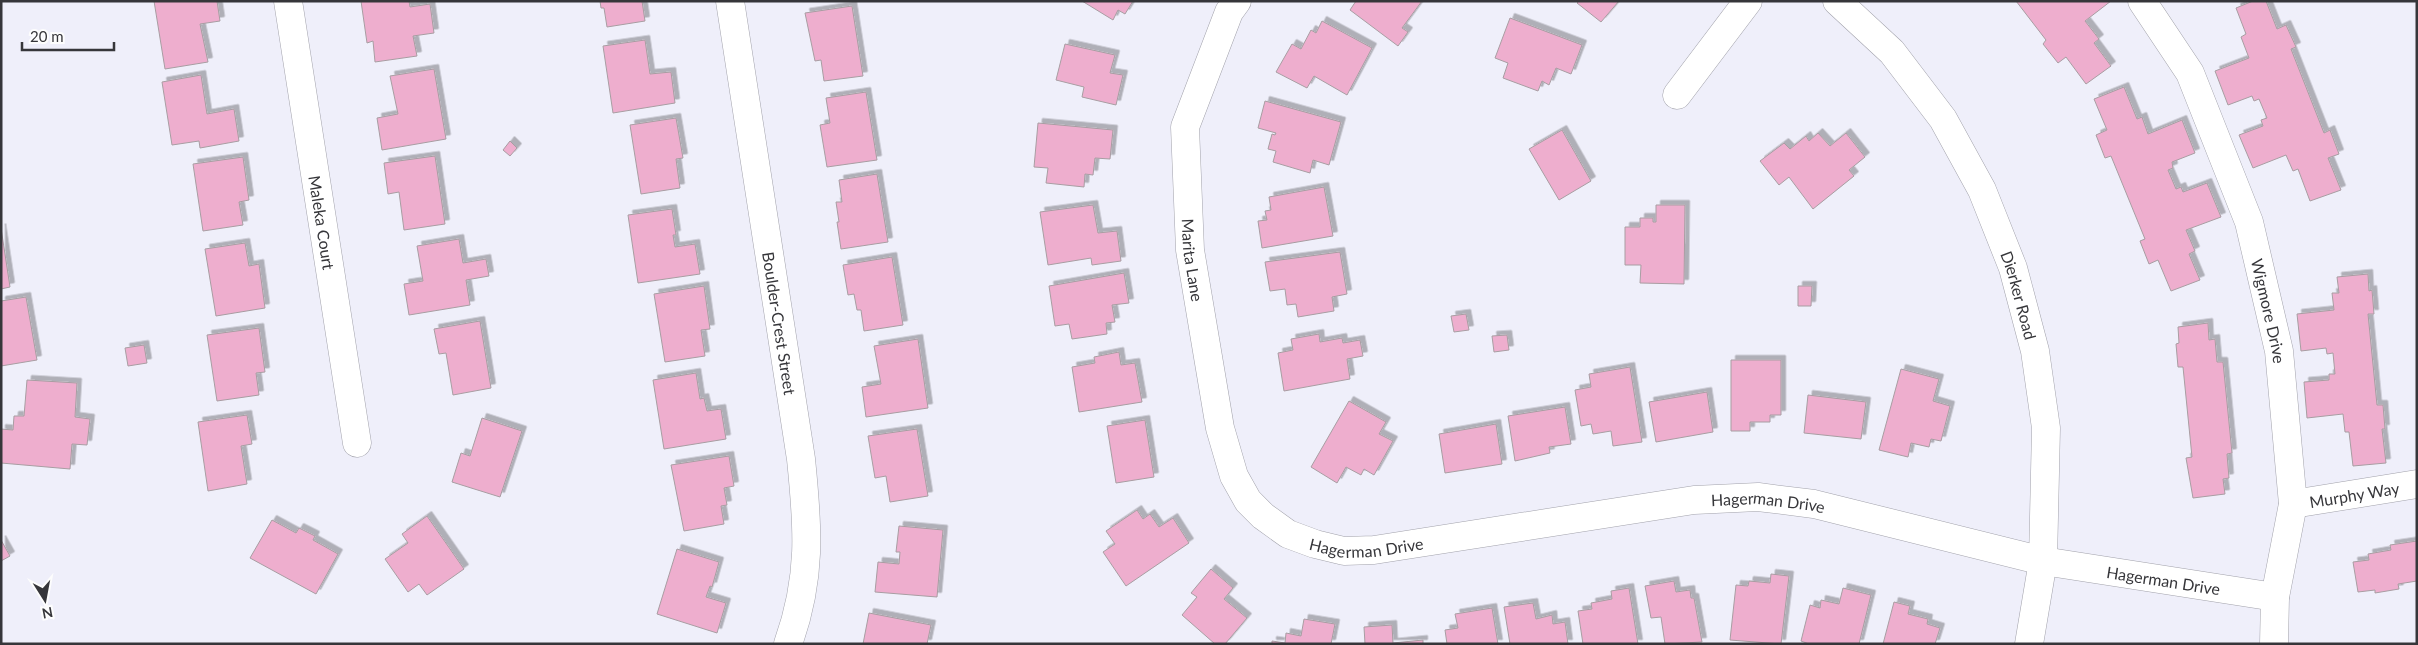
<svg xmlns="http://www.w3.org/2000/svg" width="2418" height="645" viewBox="0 0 2418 645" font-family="Lato,sans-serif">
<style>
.building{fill:#eeaece;stroke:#a89da2;filter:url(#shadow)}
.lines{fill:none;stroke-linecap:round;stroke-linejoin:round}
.minor-casing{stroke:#a2a2ab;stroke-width:29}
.minor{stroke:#fff;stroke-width:28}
.labels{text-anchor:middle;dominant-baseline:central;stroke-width:4;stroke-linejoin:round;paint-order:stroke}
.street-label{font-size:16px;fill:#36363a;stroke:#fdfdfd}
</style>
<defs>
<filter id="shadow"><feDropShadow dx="4.5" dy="-4.5" stdDeviation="0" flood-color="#0004"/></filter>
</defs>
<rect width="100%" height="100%" fill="#efeffa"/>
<path class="building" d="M154,1H217L220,21L200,24L208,62L165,69Z
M361,1H409L410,7L430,4L434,33L413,36L417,56L375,62L373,41L367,43Z
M600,1H642L645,21L607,27L604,8H601Z
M1082,1H1133L1125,14L1118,10L1113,20Z
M1356,1H1422L1402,28L1408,32L1398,46L1350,10Z
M1579,1H1619L1601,22L1577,3Z
M2016,1H2111L2085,21L2099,39L2094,43L2111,66L2086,84L2066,57L2058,63L2043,44L2046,40Z
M2253,1H2266L2277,29L2286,25L2296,47L2291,49L2324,133L2330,130L2339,154L2328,158L2341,190L2310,201L2298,169L2293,171L2286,155L2253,168L2239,135L2263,126L2261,120L2267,118L2259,99L2254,101L2252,96L2228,105L2215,71L2249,58L2241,37L2246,34L2236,8Z
M852,6L863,76L824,81L821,60L815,61L805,13Z
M1510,18L1582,45L1571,74L1556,68L1549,85L1542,81L1538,91L1503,78L1508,63L1495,58Z
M1322,21L1372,48L1347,95L1314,76L1307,88L1276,72L1292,44L1301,49L1311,30L1316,33Z
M645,40L650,74L671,72L675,103L613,113L603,46Z
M1065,44L1115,55L1110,73L1123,75L1116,105L1082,97L1084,87L1056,80Z
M434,69L446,139L382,150L377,118L398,114L390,76Z
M201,75L207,114L234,109L239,141L200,148L199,141L172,145L162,82Z
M2124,87L2137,119L2142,117L2148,134L2182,120L2195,153L2172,162L2173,168L2168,170L2176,189L2181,187L2183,192L2207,183L2221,217L2186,230L2195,251L2189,254L2200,280L2171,291L2158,260L2149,264L2140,241L2145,239L2111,156L2105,158L2096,135L2107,130L2094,99Z
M866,92L877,160L827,167L820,125L830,123L826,98Z
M1265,101L1341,122L1329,165L1313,160L1310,173L1273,162L1276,151L1268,149L1272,134L1275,135L1276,133L1258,128Z
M676,118L683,158L676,159L680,188L641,194L630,125Z
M1038,123L1113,130L1110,159L1095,158L1093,175L1085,174L1084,187L1046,183L1048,168L1034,167Z
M1562,130L1591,181L1559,200L1529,149Z
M1818,133L1830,146L1846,133L1865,157L1849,170L1854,176L1813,209L1789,177L1779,185L1760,161L1784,143L1790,149L1806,136L1809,141Z
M510,141L517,148L510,156L503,150Z
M435,156L445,224L404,230L399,192L388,194L384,163Z
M243,157L249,200L239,202L243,225L203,231L193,164Z
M877,174L888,242L841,249L837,222H839L836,202H842L839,180Z
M1324,187L1333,236L1262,248L1258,221L1267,220L1265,211L1271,210L1269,197Z
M1093,205L1098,233L1117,231L1121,261L1092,265L1091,258L1048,265L1040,212Z
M1656,205H1685L1684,284L1640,283L1641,265H1625V227H1640V218H1653V222H1656Z
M672,209L676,235H673L675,247L695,244L700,274L638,283L628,215Z
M1,228L10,287L1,289Z
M459,239L463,263L486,259L489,276L466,280L470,305L409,315L404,284L423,281L417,246Z
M245,243L249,266L259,264L265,308L216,316L205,249Z
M1340,252L1347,294L1332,297L1334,311L1298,317L1296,304L1287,305L1285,289L1270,291L1265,262Z
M892,257L903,325L864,331L861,310H857L854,294L848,295L843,265Z
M1124,273L1129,303L1112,305L1115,322L1106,323L1107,334L1072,339L1069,324L1055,326L1049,286Z
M2368,274L2369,291L2372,290L2374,314H2368L2377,405H2383L2385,429H2382L2386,463L2353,466L2349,432H2345L2343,414L2307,418L2304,382L2329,380V374H2335L2333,353L2327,354L2326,348L2301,351L2297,314L2334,310L2332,293H2339L2337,277Z
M704,286L710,329L701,330L705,356L665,362L654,294Z
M1798,286H1812L1811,306H1798Z
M26,297L37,360L1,366V301Z
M1466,314L1469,330L1454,332L1451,316Z
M480,321L491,388L453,395L446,353L439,354L434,329Z
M2208,323L2209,340L2215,339L2217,362H2223L2232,453L2227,454L2229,478L2223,479L2225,494L2193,498L2186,458L2192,457L2183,367H2178L2176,344L2179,343L2178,327Z
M259,328L265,372L256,373L259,395L217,401L207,335Z
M1319,334L1320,342L1342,338L1343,343L1360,340L1363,356L1347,359L1350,379L1284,391L1278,353L1293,350L1291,339Z
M1507,335L1509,350L1494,352L1492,336Z
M918,339L928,408L866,417L862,387L881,384L874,346Z
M144,345L147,363L128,366L125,348Z
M1119,352L1121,365L1135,363L1142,402L1079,412L1072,367L1095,363L1094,357Z
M1731,360H1781V415H1770V422H1750V431H1731Z
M1630,367L1642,442L1613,446L1611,431L1593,434L1591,424L1581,426L1575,390L1591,387L1589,374Z
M1901,369L1939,379L1933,401L1950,406L1941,441L1931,439L1929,447L1911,443L1908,457L1879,450Z
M696,373L700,399L704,398L707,411L721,409L726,439L664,449L653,380Z
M27,380L77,383L75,417L90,419L87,445L72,444L70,469L1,463V429L13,430L14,416H24Z
M1707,392L1713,432L1656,442L1649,402Z
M1808,395L1866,402L1861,439L1804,433Z
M1349,401L1386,422L1379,434L1393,441L1374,475L1364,469L1361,475L1346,467L1337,483L1311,467Z
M1565,407L1571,444L1549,447L1550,453L1515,461L1508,416Z
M247,415L252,444L241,446L247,484L208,491L198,422Z
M482,418L522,431L500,497L452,482L461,453L470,456Z
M1145,420L1154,477L1116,483L1107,426Z
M1496,424L1502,464L1445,473L1439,434Z
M917,429L928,496L890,502L886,476L875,478L868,436Z
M729,456L734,486L724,488L727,505L721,506L724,524L684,531L671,465Z
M1137,510L1143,519L1150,514L1159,527L1173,518L1189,543L1126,586L1103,552L1115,544L1106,531Z
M427,516L464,569L427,595L419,584L408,592L385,559L408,543L402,534Z
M272,520L296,533L299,528L315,536L313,540L338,554L316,594L250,558Z
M899,526L943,530L937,597L875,592L878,562L899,564L900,552H896Z
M1,540L10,556L1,561Z
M2417,541V581L2398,584L2399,589L2375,593V590L2358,592L2353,562L2369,560L2368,554L2391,550L2390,545Z
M677,549L719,562L712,587L710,586L706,597L726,603L717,633L657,614Z
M1211,569L1233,588L1224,599L1247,618L1225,644H1215L1182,615L1197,597L1191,593Z
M1771,574L1789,576L1781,644L1730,640L1736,585L1748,586L1749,581L1770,583Z
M1674,581L1676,592L1690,590L1691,598H1694L1702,642L1665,644L1661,617L1651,618L1645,586Z
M1629,588L1638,644H1583L1578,611L1592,609L1591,603L1612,599L1611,591Z
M1843,588L1871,595L1859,644H1809L1801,641L1810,605L1820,608L1821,600L1839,604Z
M1894,602L1910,606L1908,614L1928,619L1927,624L1940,628L1935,644H1883Z
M1533,603L1536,619L1552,615L1553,624L1565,622L1568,644H1510L1504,607Z
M1492,608L1498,644H1447L1445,630L1458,628L1455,614Z
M869,613L931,625L927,644H863Z
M1304,619L1335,624L1331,644H1272V641L1285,643L1286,633L1301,636Z
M1392,625L1393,643L1423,640V644H1365L1364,627Z"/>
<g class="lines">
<g class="minor-casing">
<g id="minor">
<path id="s1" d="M288,1L357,443"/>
<path id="s2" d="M730,1L801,459C808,527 812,577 788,644"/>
<path id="s3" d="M1237,1L1229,12L1185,127L1190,250L1220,428L1234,476L1248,501L1263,516L1288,534L1315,544L1344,551L1374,550L1694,500L1758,497L1814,504L2043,561L2275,597"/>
<path id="s4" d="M1837,1L1892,52L1943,119L1982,190L2013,268L2035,351L2046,428L2043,561L2029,644"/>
<path id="s5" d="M2142,1L2190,73L2249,222L2279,351L2293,504L2275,597L2274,644"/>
<path d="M1677,95L1748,1"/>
<path id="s6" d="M2293,504L2417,484"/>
</g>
</g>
<use href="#minor" class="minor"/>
</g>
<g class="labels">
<g class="street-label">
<text stroke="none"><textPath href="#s1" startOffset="224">Maleka Court</textPath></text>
<text stroke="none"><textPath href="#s3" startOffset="270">Marita Lane</textPath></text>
<text stroke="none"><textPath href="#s4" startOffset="352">Dierker Road</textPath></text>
<text stroke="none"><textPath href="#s5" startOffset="338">Wigmore Drive</textPath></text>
<text stroke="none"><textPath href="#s2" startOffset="326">Boulder-Crest Street</textPath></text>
<text stroke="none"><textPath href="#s6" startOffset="62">Murphy Way</textPath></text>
<text stroke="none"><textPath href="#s3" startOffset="1058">Hagerman Drive</textPath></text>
<text stroke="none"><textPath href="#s3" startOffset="652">Hagerman Drive</textPath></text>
<text stroke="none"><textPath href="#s3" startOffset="1462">Hagerman Drive</textPath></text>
</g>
</g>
<rect width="2418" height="645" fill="none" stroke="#36363a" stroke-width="5"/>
<g transform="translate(45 600) rotate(169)" stroke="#fdfdfd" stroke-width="4" paint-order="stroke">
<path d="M0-4L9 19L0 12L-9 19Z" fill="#36363a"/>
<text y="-8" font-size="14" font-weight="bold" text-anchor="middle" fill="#36363a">N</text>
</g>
<path d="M22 42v8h92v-8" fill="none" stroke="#36363a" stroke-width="2.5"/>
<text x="30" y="42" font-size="15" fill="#36363a" stroke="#fdfdfd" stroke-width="4" paint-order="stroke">20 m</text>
</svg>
